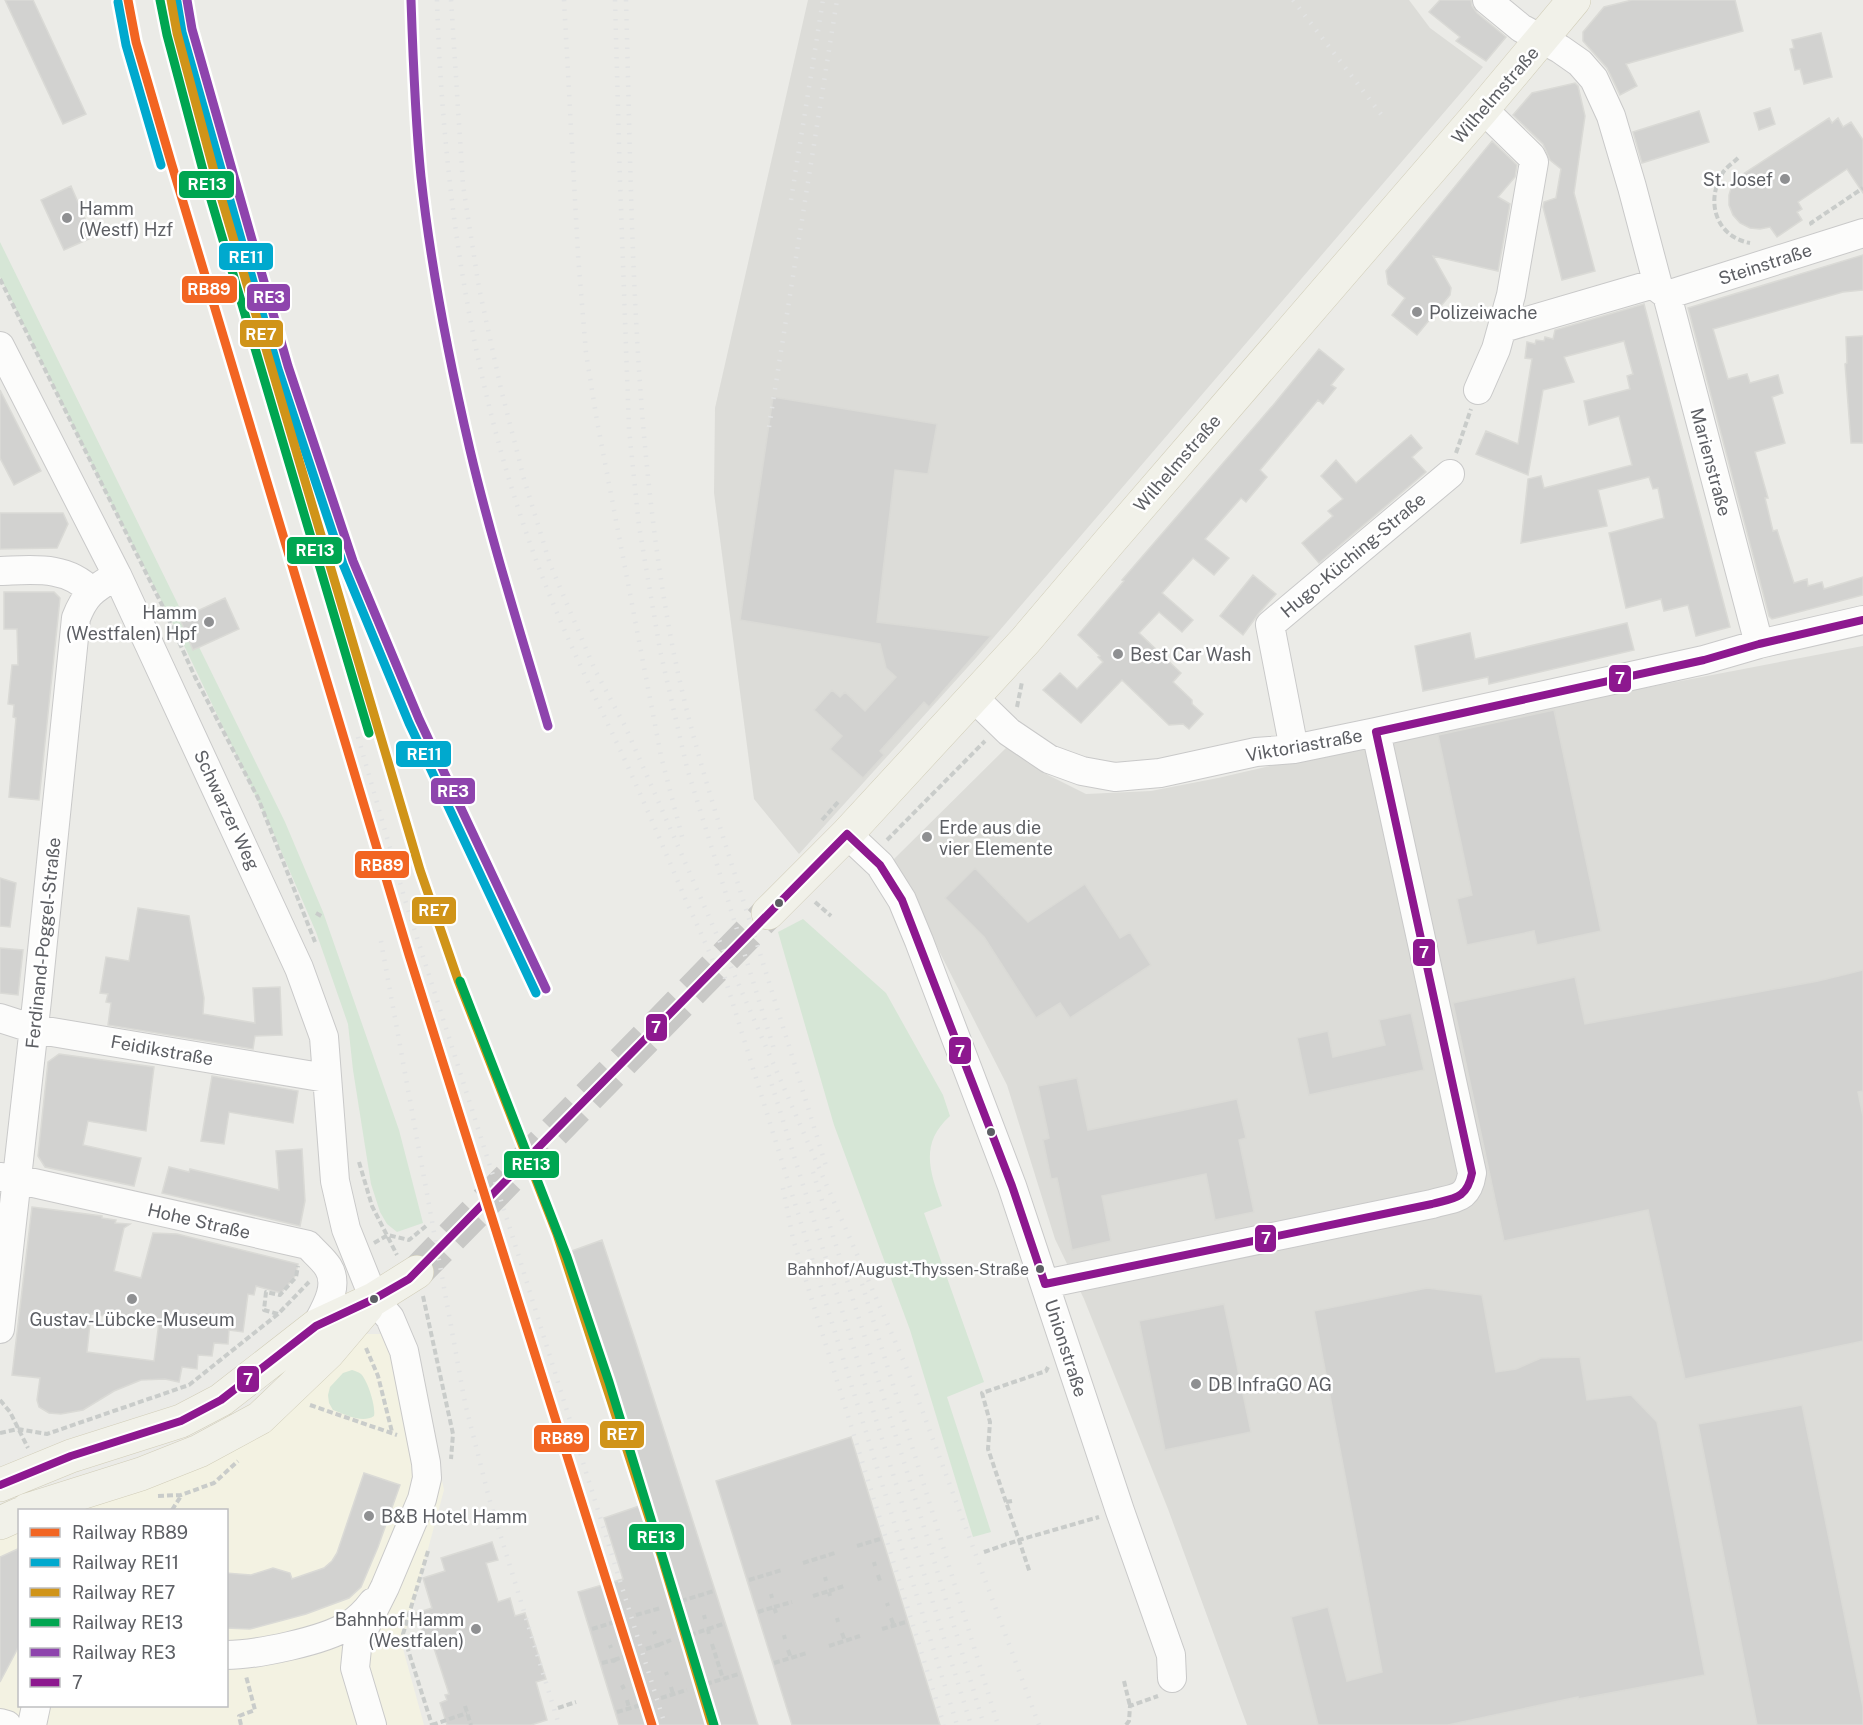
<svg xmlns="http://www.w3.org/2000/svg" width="1863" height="1725" viewBox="0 0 1863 1725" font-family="'Public Sans',sans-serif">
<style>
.commercial{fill:#f3f2e2}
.industrial{fill:#dcdcd8}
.green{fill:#d6e6d6}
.building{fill:#d2d2d0;stroke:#dadad6;stroke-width:1.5;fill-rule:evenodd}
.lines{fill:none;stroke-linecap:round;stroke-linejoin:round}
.major-tunnel{stroke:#c8c8c6;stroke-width:33;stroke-dasharray:33 16;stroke-linecap:butt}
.minor-casing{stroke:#c9c9c9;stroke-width:30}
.major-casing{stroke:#d1cdb8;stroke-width:34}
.path{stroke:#c9ccca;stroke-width:4;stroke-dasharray:6 3;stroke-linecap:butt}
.minor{stroke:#fcfcfb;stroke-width:28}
.major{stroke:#f1f1e9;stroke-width:33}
.rail{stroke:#e2e3e3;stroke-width:4.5;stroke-dasharray:1.5 8;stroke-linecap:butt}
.bus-1-casing{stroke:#fff;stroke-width:12}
.bus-1{stroke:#8d188f;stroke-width:8}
.rail-1-casing{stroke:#fff;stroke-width:14}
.rail-2-casing{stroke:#fff;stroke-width:14}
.rail-3-casing{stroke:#fff;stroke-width:14}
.rail-4-casing{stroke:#fff;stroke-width:14}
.rail-5-casing{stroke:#fff;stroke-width:14}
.rail-1{stroke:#f26522;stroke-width:9}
.rail-2{stroke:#00a9ce;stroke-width:9}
.rail-3{stroke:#d09419;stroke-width:9}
.rail-4{stroke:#00a651;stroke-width:9}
.rail-5{stroke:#8e44ad;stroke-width:9}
.poi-dot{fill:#8f9092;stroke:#fff;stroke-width:2}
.bus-dot{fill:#5d5f64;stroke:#fff;stroke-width:2}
.labels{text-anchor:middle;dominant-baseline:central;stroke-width:5;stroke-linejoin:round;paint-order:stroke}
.bus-label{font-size:16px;fill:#5d5f64;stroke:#fff;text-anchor:end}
.street-label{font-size:18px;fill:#5d5f64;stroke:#fff}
.poi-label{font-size:18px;fill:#5d5f64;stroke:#fff;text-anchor:start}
.line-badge{stroke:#fff;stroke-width:2}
.badge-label{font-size:16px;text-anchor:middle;font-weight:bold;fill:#fff}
</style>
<rect width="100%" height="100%" fill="#ebebe7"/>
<path class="commercial" d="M359,1334H390L418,1363L444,1490L402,1645L424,1725H0V1532L19,1526L20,1706H226V1510H72L135,1492Z"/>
<path class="industrial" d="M808,0H1409L1430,28L1483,67L976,658L799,854L754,799L714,493L715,408Z
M1863,646V1725H1247L1168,1509L1084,1299L1055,1239L1007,1085L893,860L1011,743L1048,775L1086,794L1151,791L1218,778L1420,731Z"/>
<path class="green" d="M0,242L285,822L323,912L399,1130L423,1223L397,1232L387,1224L380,1212L371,1184L353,1070L348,1024L316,932L272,830L180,637L107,495L0,277Z
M803,919L886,993L943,1095L950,1116C919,1144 930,1172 942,1206L924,1213L984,1382L947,1397L991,1532L973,1537L910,1330L834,1125L778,932Z
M352,1370C355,1371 359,1372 361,1374C368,1381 376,1407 374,1416C362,1424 345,1414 333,1410L329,1403L328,1395L330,1387L343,1373Z"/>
<path class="building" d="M5,0H33L86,114L63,124Z
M1440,0H1471L1472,6L1477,13L1506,37L1486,61L1456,41L1460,37L1429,12Z
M1632,0H1735L1743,31L1626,64L1637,86L1620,95L1607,68L1583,41V32L1604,7Z
M1821,33L1832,77L1804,84L1800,69L1795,70L1790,49L1794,48L1792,40Z
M1575,83L1578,86L1585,116L1574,193L1595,271L1562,280L1543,207L1544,202L1556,198L1561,169L1550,160L1543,144L1513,115L1532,93Z
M1770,108L1775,124L1759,130L1754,113Z
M1699,111L1709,142L1642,163L1633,132Z
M1829,118L1832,123L1838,118L1843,127L1851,122L1863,140V193L1847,169L1798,202L1802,209L1797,212L1802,220L1777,237L1770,227L1760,229L1750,228L1740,223L1733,215L1729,205V195L1732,185L1740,176Z
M1492,141L1517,165L1515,177L1498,197L1510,204L1498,271L1433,256L1451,288L1450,295L1417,335L1392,315L1405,298L1388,284L1386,271Z
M71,186L93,237L64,250L41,200Z
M1863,255V290L1843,292L1713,329L1728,379L1747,374L1750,383L1778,375L1783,393L1772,397L1785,443L1755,452L1768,498H1765L1773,531L1777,530L1794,583L1807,579L1808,586L1822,582L1824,589L1863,577V595L1772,619L1769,616L1688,308Z
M1644,304L1730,627L1696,636L1688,605L1664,611L1661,599L1626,608L1609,533L1664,518L1658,488L1653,489L1649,477L1598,490L1607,526L1521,543L1528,479L1541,476L1544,488L1632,465L1619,416L1589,425L1584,401L1630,389L1627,376L1633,374L1624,341L1564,357L1574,382L1543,390L1528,475L1476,454L1486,431L1518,444L1532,359L1525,358L1527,342L1535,344L1536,340L1544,341L1545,337L1553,339L1555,330Z
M1863,336V443H1851L1845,364L1847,363L1846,337Z
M1319,349L1344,369L1331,385L1336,388L1323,404L1318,400L1260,470L1267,477L1246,502L1241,498L1205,539L1229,558L1214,575L1193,558L1162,593L1193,620L1182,632L1159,612L1139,633L1181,673L1173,682L1192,700V704L1203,714L1189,729L1183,724L1169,725L1122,680L1081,723L1043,690L1060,673L1077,689L1103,662L1098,657L1100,656L1078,635L1124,581L1122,580L1275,403Z
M0,390L41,471L14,485L0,458Z
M773,397L937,424L928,474L895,470L877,622L991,636L929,707L924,702L880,751L884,755L863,778L830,749L842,736L814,710L832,690L840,697L845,692L865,711L896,677L886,668L880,644L740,620Z
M1411,435L1422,448L1412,457L1426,472L1319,563L1302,543L1333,516L1328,511L1343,499L1321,476L1336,460L1356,483Z
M0,513H63L68,524L57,548L0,549Z
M1253,575L1276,594L1259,613L1243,635L1220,616Z
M4,592H54L60,598L39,800L9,797L16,718L13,717L14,705L8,704L12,665H18L17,629H4Z
M225,598L239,629L193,650L180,619Z
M1627,623L1634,650L1489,684L1488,677L1423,691L1415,646L1470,633L1475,659Z
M1554,710L1601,931L1537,945L1534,931L1467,945L1457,899L1472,895L1438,735Z
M975,868L1028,922L1085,884L1120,938L1130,932L1151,965L1070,1018L1060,1003L1036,1018L984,937L945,898Z
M0,878L16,883L10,927L0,926Z
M138,908L189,916L204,998L203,1014L255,1023L253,988L280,987L282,1035L255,1036L253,1049L108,1025L111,1003L106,1002L108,994L100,993L106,957L129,961Z
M0,948L23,950L18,995L0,993Z
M1863,970V1091L1858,1092L1863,1116V1341L1685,1379L1648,1210L1504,1241L1453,1003L1575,977L1585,1024L1818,981Z
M1411,1013L1424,1070L1309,1095L1297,1038L1328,1031L1333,1057L1385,1045L1379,1020Z
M59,1054L154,1067L146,1131L88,1121L83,1145L141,1158L134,1186L45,1167L38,1156L48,1062Z
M212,1076L298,1091L293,1123L229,1112L224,1144L201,1141Z
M1077,1078L1088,1130L1237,1099L1246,1138L1239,1140L1254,1212L1215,1220L1206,1174L1102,1196L1111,1241L1072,1250L1057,1178L1051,1179L1043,1140L1049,1138L1038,1086Z
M302,1149L305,1201L300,1226L162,1193L169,1167L189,1172L190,1169L279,1190L276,1151Z
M32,1207L102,1216V1218L116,1220L115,1223L130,1224L124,1228L114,1271L141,1278L153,1233L177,1234L298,1264L295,1276L281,1293L256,1286L254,1295L248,1294L243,1332L229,1330L228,1344L214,1343L212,1356L198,1355L197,1369L182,1367L179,1382L165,1379L141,1380L114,1391L83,1410L61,1414L49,1413L39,1407L37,1400L40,1378L12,1375ZM91,1314L119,1318L124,1322L133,1319L159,1322L154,1361L87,1352Z
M602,1240L636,1343L758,1725H619L578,1592L623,1579L604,1518L648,1503L569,1252Z
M1427,1288L1482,1295L1496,1372L1516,1369L1541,1358L1580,1357L1587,1400L1631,1395L1657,1422L1705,1675L1578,1699V1697L1448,1725H1318L1291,1617L1328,1607L1347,1681L1382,1672L1314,1311Z
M1224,1304L1251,1432L1165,1450L1139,1321Z
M1802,1405L1863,1707V1725H1757L1698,1424Z
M851,1437L940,1725H792L716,1481Z
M364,1473L400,1485L378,1547L361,1587L349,1598L306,1614L250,1629L226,1628V1573L251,1575L273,1568L290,1573L292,1579L324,1568L332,1561L337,1553Z
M492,1542L498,1560L486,1563L498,1602L510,1598L515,1616L525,1613L546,1679L536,1682L547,1720L531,1725H447L440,1703L447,1700L445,1695L449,1694L432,1642L426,1643L416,1613L432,1608L423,1578L445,1571L441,1558Z
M20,1548V1644L0,1682V1557Z"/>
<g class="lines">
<path class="major-tunnel" d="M417,1272L768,913"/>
<g class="minor-casing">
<path id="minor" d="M1487,0L1521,28L1560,49L1580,63L1594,79L1611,116L1632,187L1659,289L1667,295L1759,644
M1667,295L1863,233
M1503,328L1657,283
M0,346L117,575L299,968L324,1037L335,1181L346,1229L374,1299L390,1318L404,1351L426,1463L427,1478L422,1499L385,1587L366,1625L357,1648L355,1668L372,1725
M1478,390L1496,349L1511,295L1534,162L1531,156L1483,109
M0,571C33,570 66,565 91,591
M974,698L1009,732L1049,759L1082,771L1115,777L1160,773L1256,752L1294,749L1376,732L1704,660L1759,644L1863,620
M1294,749L1270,625L1450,474
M847,834L880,865L902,900L919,941L1012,1186L1120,1511L1171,1655L1172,1678
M0,1018L34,1029L326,1078
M0,1177L16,1179L308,1245C314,1252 323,1259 328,1267C340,1286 325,1309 316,1326
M1045,1284L1432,1204C1456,1197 1468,1200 1472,1173L1376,732
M0,1329L37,1000L76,618C86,592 95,589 117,575
M226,1655C256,1655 324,1641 349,1625C357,1620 367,1610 373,1602
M0,1723L7,1725
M32,1725L36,1706"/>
</g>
<g class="major-casing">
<path id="major" d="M768,913L847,834L1025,641L1110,541L1483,109L1574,0
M0,1485L71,1456L181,1421L221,1400L316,1326L374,1299L417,1272
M27,1510L141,1474L199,1451L260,1418L328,1353L367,1307
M0,1523L20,1514"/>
</g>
<path class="path" d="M1738,158C1733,163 1725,168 1722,174C1705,203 1717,237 1750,243
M1812,225L1811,223L1863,188
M0,279L164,609L195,677L258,798L315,942
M1456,453L1471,409
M1017,707L1022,682
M822,820L839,801
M887,840L985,741
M815,902L831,916
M316,913L323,917
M359,1162L372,1206L397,1255
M374,1243L388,1235L409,1240L426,1226
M423,1296L453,1434L451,1459
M278,1314L264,1310L266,1292L280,1295L296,1277L298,1266
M366,1348L378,1376L392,1432
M0,1400L10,1412L28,1448
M310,1405L397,1435
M0,1433L18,1429L47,1434L189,1385L278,1314L309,1282
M158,1496L181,1495L214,1483L238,1461
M1012,1501L1006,1502L1019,1540L1099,1517
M1006,1502L988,1449L990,1422L982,1393L1046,1371L1048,1367
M172,1510L181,1496
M857,1546L880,1539
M428,1551L403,1634L432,1725
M984,1552L1019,1540L1030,1573
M874,1562L875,1566
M803,1563L835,1553
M878,1575L880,1581
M825,1577L826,1581
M749,1580L782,1570
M829,1591L844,1586
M771,1594L772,1598
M813,1596L829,1591L830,1596
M681,1601L714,1591
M887,1603L888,1606
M774,1607L792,1602
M758,1612L774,1607L776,1613
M636,1615L661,1608
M704,1615L705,1619
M837,1618L838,1622
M891,1618L894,1626
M592,1629L615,1622
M708,1629L723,1624
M882,1629L906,1622
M654,1631L655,1634
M842,1633L845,1641
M690,1635L708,1629L709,1634
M784,1635L785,1639
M712,1644L723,1679
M610,1645L611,1648
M658,1645L671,1640
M829,1646L860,1636
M646,1649L658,1645L659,1649
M788,1650L791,1658
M614,1660L626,1656
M602,1663L614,1660L616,1664
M774,1663L807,1653
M666,1672L667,1675
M1124,1681L1130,1706
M706,1684L739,1674
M622,1685L624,1689
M671,1687L673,1694
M661,1698L687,1690
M627,1700L629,1708
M465,1706L471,1725
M558,1708L576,1702
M617,1712L641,1705
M241,1725L239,1716L255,1710L246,1676
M432,1725L467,1713
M1126,1725L1129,1721L1130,1706L1158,1696"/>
<use href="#minor" class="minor"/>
<use href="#major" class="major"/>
<path class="rail" d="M437,0C443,192 471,388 539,568C565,637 598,702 629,769C648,811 666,853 684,896C695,921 707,945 717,971
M451,0L463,185L479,288L501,389L524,479L550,564L595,670L625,726L674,837L905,1364L1039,1725
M564,0L578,255L586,353L597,421L661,756L684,844
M615,0L620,181L629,429L639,526L660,650L687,768L774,1049
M626,0C632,215 632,432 672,644C689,732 717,818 744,903C772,991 799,1078 826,1166
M1293,0L1384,118
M791,200L823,0
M769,427L837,0
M358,737L405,900L513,1238L665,1725
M381,941L465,1403L489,1498L559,1725
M719,959L957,1725
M766,1066L971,1725
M813,1172L909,1478L984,1725
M783,1188L793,1239L944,1725
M862,1284L998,1725"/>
<g class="bus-1-casing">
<path id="bus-1" d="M1376,732L1704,660L1759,644L1863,620
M847,834L880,865L902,900L1012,1186L1045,1284
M1045,1284L1432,1204C1454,1198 1467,1199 1472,1173L1376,732
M0,1485L71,1456L181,1421L221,1400L316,1326L374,1299L409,1279L847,834"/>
</g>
<use href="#bus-1" class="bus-1"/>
<g class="rail-1-casing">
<path id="rail-1" d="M128,0L136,42L171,162L409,955L652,1725"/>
</g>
<g class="rail-2-casing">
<path id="rail-2" d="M118,2L126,45L161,165
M177,2L182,32L278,369L343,564L409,723L536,993"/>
</g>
<g class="rail-3-casing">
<path id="rail-3" d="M171,0L177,33L219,190L420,870L458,980L557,1234L661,1555L711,1722"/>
</g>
<g class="rail-4-casing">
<path id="rail-4" d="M160,0L167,35L209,193L369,733
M460,981L567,1257L609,1382L714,1725"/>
</g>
<g class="rail-5-casing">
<path id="rail-5" d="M187,0L192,29L288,366L353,561L419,719L546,989
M411,0C413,59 415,118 421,177C431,269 449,360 470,450C492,543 521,634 548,726"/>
</g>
<use href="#rail-1" class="rail-1"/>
<use href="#rail-2" class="rail-2"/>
<use href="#rail-3" class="rail-3"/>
<use href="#rail-4" class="rail-4"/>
<use href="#rail-5" class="rail-5"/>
</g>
<g class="poi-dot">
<circle cx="1785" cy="179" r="6"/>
<circle cx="67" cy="218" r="6"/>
<circle cx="1417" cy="312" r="6"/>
<circle cx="209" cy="622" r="6"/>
<circle cx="1118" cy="654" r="6"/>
<circle cx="927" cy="837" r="6"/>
<circle cx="132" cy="1299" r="6"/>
<circle cx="1196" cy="1384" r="6"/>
<circle cx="369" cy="1516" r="6"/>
<circle cx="476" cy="1629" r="6"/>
</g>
<g class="bus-dot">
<circle cx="779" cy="903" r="5"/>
<circle cx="991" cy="1132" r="5"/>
<circle cx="1040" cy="1269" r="5"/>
<circle cx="374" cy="1299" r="5"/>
</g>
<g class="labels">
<g class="bus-label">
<text x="1029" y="1269">Bahnhof/August-Thyssen-Straße</text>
</g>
<g class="street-label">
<text transform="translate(1495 95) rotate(-49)">Wilhelmstraße</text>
<text transform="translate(1765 264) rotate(-18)">Steinstraße</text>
<text transform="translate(1711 462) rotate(75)">Marienstraße</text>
<text transform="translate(1177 463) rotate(-49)">Wilhelmstraße</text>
<text transform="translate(1353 555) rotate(-40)">Hugo-Küching-Straße</text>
<text transform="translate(1304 745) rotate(-10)">Viktoriastraße</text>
<text transform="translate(227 810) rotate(65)">Schwarzer Weg</text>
<text transform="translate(43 943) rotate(-84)">Ferdinand-Poggel-Straße</text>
<text transform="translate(162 1050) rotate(10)">Feidikstraße</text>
<text transform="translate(199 1221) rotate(13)">Hohe Straße</text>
<text transform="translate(1066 1348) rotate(72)">Unionstraße</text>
</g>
<g class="poi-label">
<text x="1773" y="179" text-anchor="end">St. Josef</text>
<text x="79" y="208">Hamm<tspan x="79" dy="21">(Westf) Hzf</tspan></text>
<text x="1429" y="312">Polizeiwache</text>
<text x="197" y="612" text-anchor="end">Hamm<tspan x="197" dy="21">(Westfalen) Hpf</tspan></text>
<text x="1130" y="654">Best Car Wash</text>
<text x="939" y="827">Erde aus die<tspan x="939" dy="21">vier Elemente</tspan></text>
<text x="132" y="1319" text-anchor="middle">Gustav-Lübcke-Museum</text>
<text x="1208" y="1384">DB InfraGO AG</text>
<text x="381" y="1516">B&amp;B Hotel Hamm</text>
<text x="464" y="1619" text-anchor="end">Bahnhof Hamm<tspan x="464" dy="21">(Westfalen)</tspan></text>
</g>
</g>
<g class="line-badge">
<rect x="178" y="170" width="57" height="29" rx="6" fill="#00a651"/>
<rect x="218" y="242" width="56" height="29" rx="6" fill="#00a9ce"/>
<rect x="181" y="275" width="57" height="29" rx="6" fill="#f26522"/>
<rect x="246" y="283" width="45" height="29" rx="6" fill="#8e44ad"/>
<rect x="239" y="319" width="45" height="29" rx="6" fill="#d09419"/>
<rect x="286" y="536" width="57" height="29" rx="6" fill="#00a651"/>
<rect x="1608" y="664" width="24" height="29" rx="6" fill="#8d188f"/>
<rect x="395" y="740" width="57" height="28" rx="6" fill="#00a9ce"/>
<rect x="430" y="777" width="46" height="28" rx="6" fill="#8e44ad"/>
<rect x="354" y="850" width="56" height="29" rx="6" fill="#f26522"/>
<rect x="411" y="896" width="46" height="29" rx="6" fill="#d09419"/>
<rect x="1412" y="938" width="24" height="29" rx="6" fill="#8d188f"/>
<rect x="645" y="1013" width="23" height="29" rx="6" fill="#8d188f"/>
<rect x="948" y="1036" width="24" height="29" rx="6" fill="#8d188f"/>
<rect x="503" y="1150" width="57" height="29" rx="6" fill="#00a651"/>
<rect x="1254" y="1224" width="23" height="29" rx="6" fill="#8d188f"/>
<rect x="236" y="1365" width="24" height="28" rx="6" fill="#8d188f"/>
<rect x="599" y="1420" width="46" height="29" rx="6" fill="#d09419"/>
<rect x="533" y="1424" width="57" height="29" rx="6" fill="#f26522"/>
<rect x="628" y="1523" width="57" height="28" rx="6" fill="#00a651"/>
</g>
<g class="badge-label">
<text x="207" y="190">RE13</text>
<text x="246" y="263">RE11</text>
<text x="209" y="295">RB89</text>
<text x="269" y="303">RE3</text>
<text x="261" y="340">RE7</text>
<text x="315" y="556">RE13</text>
<text x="1620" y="684">7</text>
<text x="424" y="760">RE11</text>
<text x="453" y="797">RE3</text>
<text x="382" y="871">RB89</text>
<text x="434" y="916">RE7</text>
<text x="1424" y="958">7</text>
<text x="656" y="1033">7</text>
<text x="960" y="1057">7</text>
<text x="531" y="1170">RE13</text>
<text x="1266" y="1244">7</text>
<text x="248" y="1385">7</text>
<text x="622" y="1440">RE7</text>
<text x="562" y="1444">RB89</text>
<text x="656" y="1543">RE13</text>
</g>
<rect x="18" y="1509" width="210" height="198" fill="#ffffff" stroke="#bebfc1" stroke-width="1.5"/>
<rect x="30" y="1528" width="30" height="9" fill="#f26522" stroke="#bebfc1" stroke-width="1.5"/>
<text x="72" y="1539" font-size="18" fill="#5d5f64">Railway RB89</text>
<rect x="30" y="1558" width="30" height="9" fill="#00a9ce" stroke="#bebfc1" stroke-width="1.5"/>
<text x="72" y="1569" font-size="18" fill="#5d5f64">Railway RE11</text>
<rect x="30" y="1588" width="30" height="9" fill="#d09419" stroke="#bebfc1" stroke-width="1.5"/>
<text x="72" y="1599" font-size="18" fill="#5d5f64">Railway RE7</text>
<rect x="30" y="1618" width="30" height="9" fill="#00a651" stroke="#bebfc1" stroke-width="1.5"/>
<text x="72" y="1629" font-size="18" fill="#5d5f64">Railway RE13</text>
<rect x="30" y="1648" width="30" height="9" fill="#8e44ad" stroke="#bebfc1" stroke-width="1.5"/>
<text x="72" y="1659" font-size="18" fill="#5d5f64">Railway RE3</text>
<rect x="30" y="1678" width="30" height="9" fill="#8d188f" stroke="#bebfc1" stroke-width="1.5"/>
<text x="72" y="1689" font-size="18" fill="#5d5f64">7</text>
</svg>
